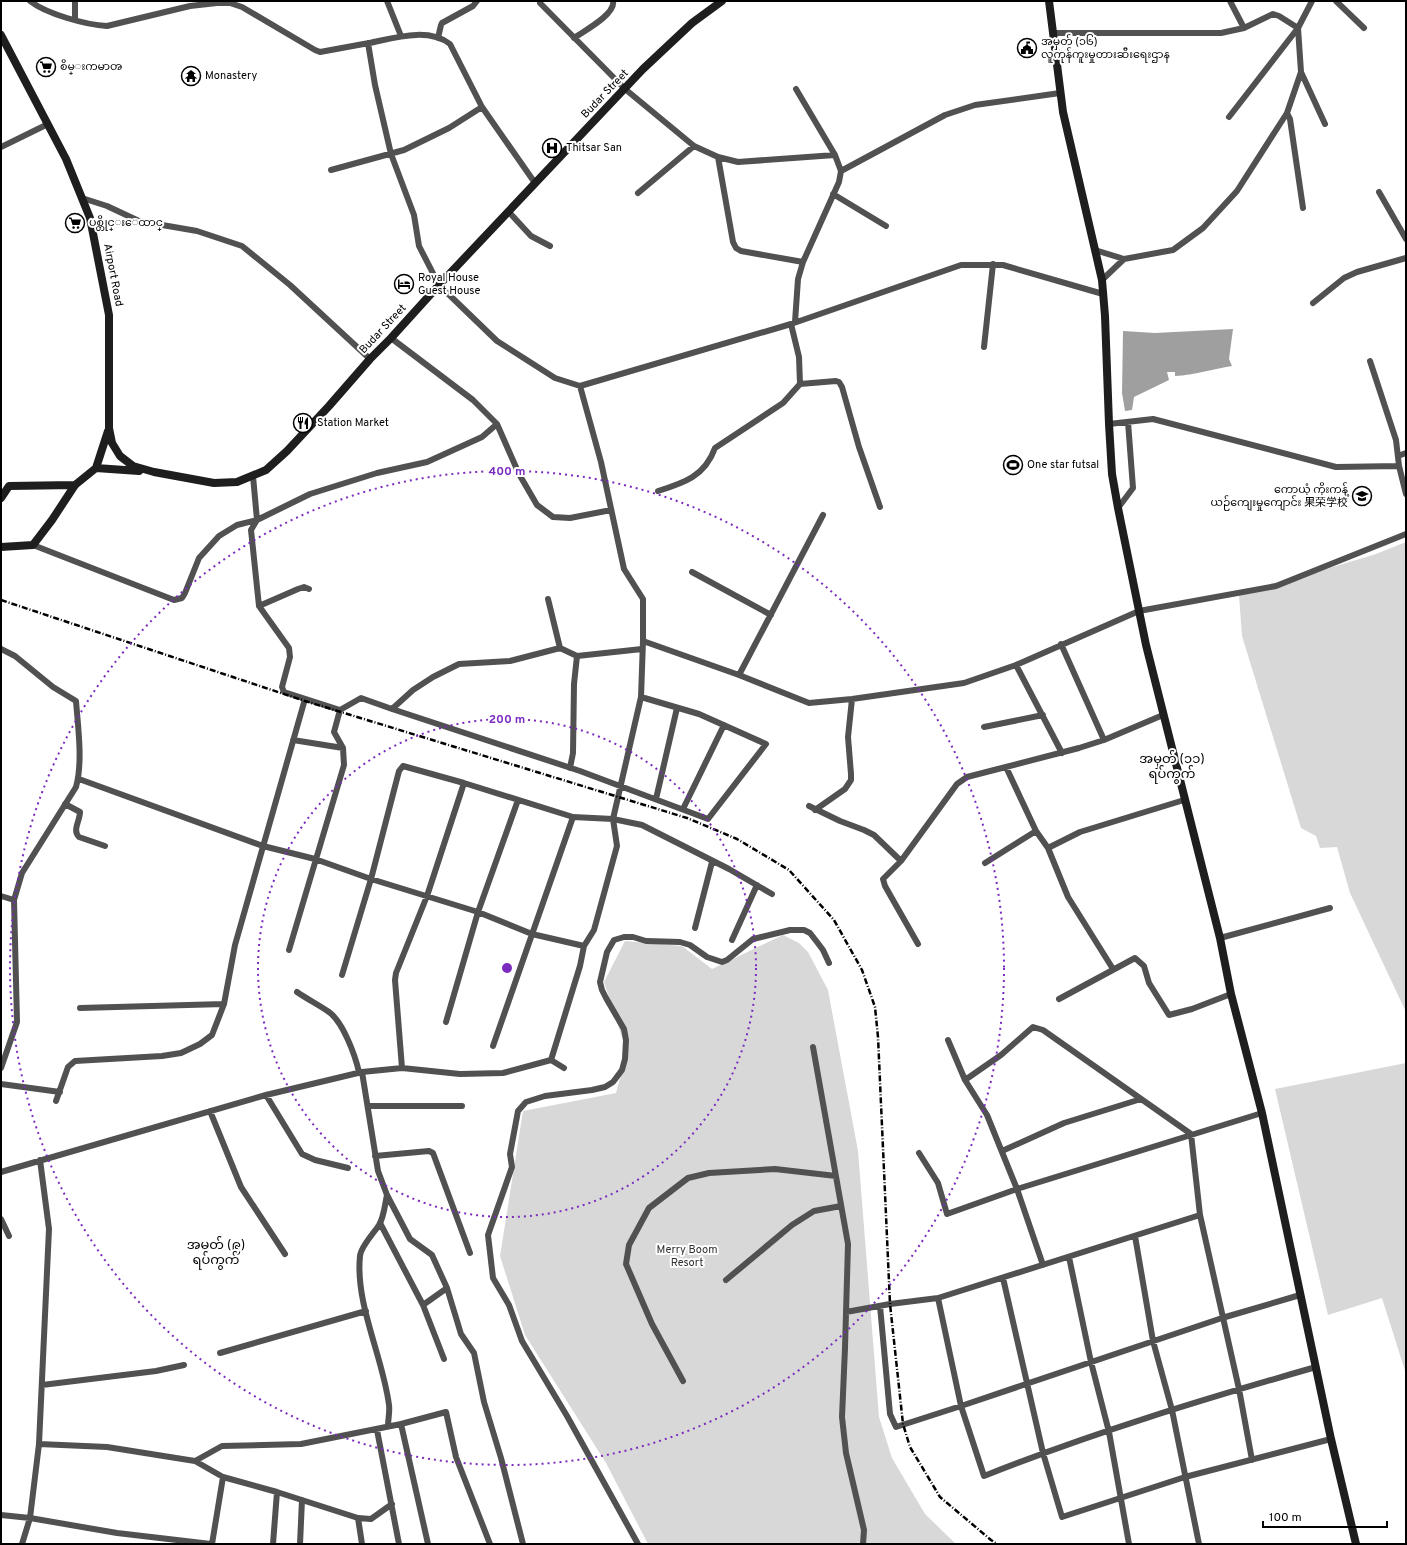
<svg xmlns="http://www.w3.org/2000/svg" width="1407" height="1545" viewBox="0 0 1407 1545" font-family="Overpass,'Noto Sans SC','Noto Sans Myanmar',sans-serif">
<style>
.green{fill:#d8d8d8}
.water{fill:#9f9f9f}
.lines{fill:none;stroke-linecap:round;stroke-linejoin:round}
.street{stroke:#515151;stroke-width:6}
.secondary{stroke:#1e1e1e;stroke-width:8}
.rail{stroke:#000;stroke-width:2.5;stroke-dasharray:6 2 1 2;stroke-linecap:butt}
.ring{fill:none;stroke:#7b2cbf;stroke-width:2;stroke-dasharray:2 4}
.labels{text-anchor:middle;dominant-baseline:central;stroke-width:4;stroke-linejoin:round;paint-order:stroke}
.poi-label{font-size:11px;fill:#000;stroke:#fff;text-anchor:start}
.street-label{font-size:11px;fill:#000;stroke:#fff}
.park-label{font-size:11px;fill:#2f2f2f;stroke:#fff}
.quarter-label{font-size:13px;fill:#000;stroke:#fff}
.centre{fill:#7b2cbf;stroke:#fff;stroke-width:2}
.ring-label{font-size:12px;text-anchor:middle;font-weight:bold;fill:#7b2cbf;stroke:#fff;stroke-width:4;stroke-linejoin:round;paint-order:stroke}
</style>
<rect width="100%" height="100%" fill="#fff"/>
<path class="green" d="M1406,542V1012L1350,893L1337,847L1320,848L1316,836L1301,828L1242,636L1239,595L1376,554Z
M783,935L799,943L808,952L828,990L858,1151L879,1417L892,1458L925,1514L956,1544H648L606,1463L525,1335L500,1256L523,1111L616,1093L627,1053L604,982L625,941L682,946L712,969Z
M1406,1063V1374L1382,1298L1328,1315L1275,1089Z"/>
<path class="water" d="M1233,329L1229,359L1232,366C1213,369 1194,375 1175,376V372H1167L1169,380L1134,397L1132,410L1125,411L1122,393L1123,331L1155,333Z"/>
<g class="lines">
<path class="street" d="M30,1C46,14 87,25 107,26L190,6L217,3H230L242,7L315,50L320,52C337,49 353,46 369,43C394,38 428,27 450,44L482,107L535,183
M387,1L401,36
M1230,1L1244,28
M1336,1L1364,28
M540,3L625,89L694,146L718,157L738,162L835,155
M75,20V1
M1053,33H1221L1244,28L1273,14L1279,16L1298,28L1229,117
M438,38L441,25L442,23L473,6L477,1
M574,38C584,31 616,14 613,1
M368,43L375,85L391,154L414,215L419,246L439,285L497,341L555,378L580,386L791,324L961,265H1003L1103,294
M1301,72L1325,124
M1287,113L1290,119L1303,208
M1,147L48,124
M718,157L733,242L736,248L741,251L803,262
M331,170L404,150L449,128L482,107
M841,171L945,115L975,105L1060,93
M1379,192L1406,239
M638,193L694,146
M833,194L886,226
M82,198L107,206L139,221L197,231L242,246L290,285L370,359
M508,211L531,236L550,246
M1095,250L1124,259L1102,280
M1124,259L1173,250L1203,228L1237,191L1287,113L1301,72L1298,28L1312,1
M1313,303L1344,278L1357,272L1406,258
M795,322L798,279L803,262L839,182L841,171L835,155L796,89
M391,338L473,400L497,424L519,474L537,505L553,517L570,518L611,510
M984,347L993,264
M1370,361L1396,440L1399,466L1406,494
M800,384L836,381L839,382L842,387L859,447L880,507
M1109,424L1153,419L1336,467L1399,466
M1398,456L1406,453
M253,476L257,520L251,530L259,606L289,648L290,657L282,687L284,692L340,710L361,698L392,709L413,690L433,677L459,664L510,661L560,648L577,656L642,649
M658,491C684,483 705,476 715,448L783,403L800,384L799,357L791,324
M1118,508L1133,488L1128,422
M33,545L174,600L182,598L185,593L199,558L219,536L237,525L257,520L310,494L377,473L427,462L482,437L497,424
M692,572L771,615
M548,599L560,648
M259,606L298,589L304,587L309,589
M643,641L739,675L809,703L852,699L964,683L1016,665L1139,611L1276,586L1406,534
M1061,644L1104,740
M1,649L15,656L53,687L76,701C78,727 83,762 76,787L22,873L14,900L17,1022L1,1068
M1016,665L1062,753
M739,675L823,515
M392,709L580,771L708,819L766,744L699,714L641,697
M984,727L1043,715
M293,740L343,748
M1006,767L1036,831L1048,848L1068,897L1113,969
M570,768L573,753L574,684L577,656
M79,779L263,846L315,859L371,879L478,912L532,934L584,946L594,930L617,846L613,819L641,697L643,641V599L624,569L601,462L580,386
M656,799L677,708
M65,804L80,812C80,821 72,830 79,837L105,846
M809,806L840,821L864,830L874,835L901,861
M683,809L724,725
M815,810L845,789L851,780V774L848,737L852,699
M1048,848L1080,832L1184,800
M985,863L1036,831
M1,896L14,900
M695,928L712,862
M1220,938L1330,908
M732,940L757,885
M918,944L885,886L883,879L901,861L957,784L967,777L1079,748L1104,740L1163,715
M289,950L344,765L343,748L334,732L340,710
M342,975L371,879L399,771L403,766L464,783L573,817L613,819L642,825L729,869L772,894
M297,992C307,999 319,1005 329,1012C343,1022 355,1055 359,1072
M1059,999L1135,958L1144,966L1149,983L1169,1015L1192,1009L1231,994
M80,1008L224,1004
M446,1022L478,912L518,800
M948,1040L965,1080L987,1115L1017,1189L1043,1265
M493,1046L573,817
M813,1047L848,1244L845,1348L842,1417L846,1453L864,1530L863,1544
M551,1060L580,966L584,946
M402,1068L395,980L396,973L427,896L464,783
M362,1072L402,1068L460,1074L503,1073L551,1060L564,1068
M965,1080L1001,1055L1033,1027L1043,1030L1191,1134L1200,1215L1239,1389L1252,1460
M1,1084L60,1092
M266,1095L302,1154L315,1160L348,1168
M56,1101L68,1067L75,1061L162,1056L181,1053L200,1044L212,1035L224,1004L235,945L305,699
M368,1106H462
M210,1111L241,1187L285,1254
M1002,1151L1064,1123L1141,1099
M919,1153L938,1183L947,1214L1017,1189L1262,1113
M375,1156L429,1151L433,1153L470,1253
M1,1172L266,1095L362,1072L378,1171L387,1195L410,1239L432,1255L447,1288
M387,1195C385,1204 384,1217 379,1225C374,1233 361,1246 360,1256C355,1304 383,1357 389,1405C390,1412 388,1419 388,1426
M1,1219L9,1236
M380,1223L423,1305L444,1359
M1135,1236L1153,1341L1172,1410L1199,1544
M1069,1257L1091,1362L1109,1432L1129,1544
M1003,1278L1043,1453L1062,1517L1185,1477L1331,1439
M726,1280L792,1225L814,1211L841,1206
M938,1298L961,1406L984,1476C1092,1433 1204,1399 1316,1367
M423,1305L447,1288L461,1334L474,1353L484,1402L501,1458L523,1544
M880,1306L890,1414L896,1427L961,1406L1222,1318L1300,1295
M846,1312L890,1304L938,1298L1200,1215
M220,1353L366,1311
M683,1381L652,1324L626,1264L629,1245L649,1208L688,1178L709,1173L775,1169L836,1176
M42,1385L156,1371L184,1365
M401,1424L446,1412L456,1457L490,1544
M377,1430L399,1544
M39,1444L107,1447L195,1461L223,1477L277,1492L358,1518L362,1544
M195,1461L222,1446L301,1444L401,1424L428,1544
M1,1515L30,1518L117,1533L211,1544
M358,1518L371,1519L392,1504
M22,1544L30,1518L39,1444L49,1229L40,1160
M212,1544L223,1477
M273,1544L277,1492
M300,1544L302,1500
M638,1544L567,1416L522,1341L509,1305L493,1278L488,1235L512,1167L510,1154L518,1111L526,1102L545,1096L592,1090L605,1087L613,1082L622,1070L625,1059L626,1040L624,1029L606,998L602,990L600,982L607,952L614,940L624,937H633L646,941L680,942L690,945L707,957L722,962L727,960L753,939L790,930H804L810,933L817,942L823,950L829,963"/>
<path class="secondary" d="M1049,1L1063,112L1102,280L1105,316L1109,424L1112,474L1118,508L1146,645L1220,938L1231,994L1262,1113L1331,1439L1356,1544
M1,35L66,159L90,218L109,315V428L112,443L120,456L133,466L154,472L214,483L237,482L266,470L287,451L329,406L370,359L391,338L439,285L643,69L692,23L722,1
M96,468L108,431
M1,498L9,486L75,485
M1,547L33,545L52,520L75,485L96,468L139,471"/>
<path class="rail" d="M1,600L305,701L687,818L737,839L789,870L834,920L862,970L875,1007L878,1037L890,1304L903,1424L910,1447L940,1497L991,1540L997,1544"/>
</g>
<g class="ring">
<circle cx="507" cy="968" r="249"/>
<circle cx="507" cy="968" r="497"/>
</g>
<defs>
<g id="civic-ring" transform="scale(1)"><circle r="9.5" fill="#fff" stroke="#000" stroke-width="1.5"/><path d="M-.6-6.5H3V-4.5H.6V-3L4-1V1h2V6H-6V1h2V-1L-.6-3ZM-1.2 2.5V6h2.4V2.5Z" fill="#000"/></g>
<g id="supermarket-ring" transform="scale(1)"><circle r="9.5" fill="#fff" stroke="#000" stroke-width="1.5"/><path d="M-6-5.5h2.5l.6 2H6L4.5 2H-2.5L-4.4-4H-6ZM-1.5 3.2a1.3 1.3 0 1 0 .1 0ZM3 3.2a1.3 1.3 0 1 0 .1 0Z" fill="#000"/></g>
<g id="temple-ring" transform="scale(1)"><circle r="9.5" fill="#fff" stroke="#000" stroke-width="1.5"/><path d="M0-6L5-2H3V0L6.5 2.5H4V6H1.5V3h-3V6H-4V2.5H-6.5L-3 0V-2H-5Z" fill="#000"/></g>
<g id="hospital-ring" transform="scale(1)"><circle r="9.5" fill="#fff" stroke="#000" stroke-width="1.5"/><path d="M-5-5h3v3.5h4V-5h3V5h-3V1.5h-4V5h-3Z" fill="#000"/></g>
<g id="hotel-ring" transform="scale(1)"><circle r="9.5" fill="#fff" stroke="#000" stroke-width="1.5"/><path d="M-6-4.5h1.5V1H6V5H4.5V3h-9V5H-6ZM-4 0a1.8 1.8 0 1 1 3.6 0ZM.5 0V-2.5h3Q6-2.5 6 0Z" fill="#000"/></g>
<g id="restaurant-ring" transform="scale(1)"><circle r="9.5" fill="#fff" stroke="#000" stroke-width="1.5"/><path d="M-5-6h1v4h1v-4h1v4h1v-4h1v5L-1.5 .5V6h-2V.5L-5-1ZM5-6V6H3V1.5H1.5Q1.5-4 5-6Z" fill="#000"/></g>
<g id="stadium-ring" transform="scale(1)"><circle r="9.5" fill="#fff" stroke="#000" stroke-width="1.5"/><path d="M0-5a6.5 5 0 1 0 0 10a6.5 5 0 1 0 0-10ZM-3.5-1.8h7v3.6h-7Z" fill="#000"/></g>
<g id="school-ring" transform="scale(1)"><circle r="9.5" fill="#fff" stroke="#000" stroke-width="1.5"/><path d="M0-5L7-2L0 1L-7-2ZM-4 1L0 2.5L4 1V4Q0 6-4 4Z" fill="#000"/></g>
</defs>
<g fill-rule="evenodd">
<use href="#civic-ring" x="1027" y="48"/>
<use href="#supermarket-ring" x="46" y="67"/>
<use href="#temple-ring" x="191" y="76"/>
<use href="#hospital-ring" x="552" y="148"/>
<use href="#supermarket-ring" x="75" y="223"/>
<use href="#hotel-ring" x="404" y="284"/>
<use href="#restaurant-ring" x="303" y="423"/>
<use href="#stadium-ring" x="1013" y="465"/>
<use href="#school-ring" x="1362" y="496"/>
</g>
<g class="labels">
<g class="poi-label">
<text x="1041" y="42">အမှတ် (၁၆)<tspan x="1041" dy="13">လူကုန်ကူးမှုတားဆီးရေးဌာန</tspan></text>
<text x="60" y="67">စိမ္းကမာၻ</text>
<text x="205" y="76">Monastery</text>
<text x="566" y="148">Thitsar San</text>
<text x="89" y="223">ပစ္တိုင္းေထာင္</text>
<text x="418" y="278">Royal House<tspan x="418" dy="13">Guest House</tspan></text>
<text x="317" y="423">Station Market</text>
<text x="1027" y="465">One star futsal</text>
<text x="1348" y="490" text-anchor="end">ကော့ယုံ ကိုးကန့်<tspan x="1348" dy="13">ယဉ်ကျေးမှုကျောင်း 果荣学校</tspan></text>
</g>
<g class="street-label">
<text transform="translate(605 94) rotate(-46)">Budar Street</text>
<text transform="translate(113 275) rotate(79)">Airport Road</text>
<text transform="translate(383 329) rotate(-47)">Budar Street</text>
</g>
<g class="park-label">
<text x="687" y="1250">Merry Boom<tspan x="687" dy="13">Resort</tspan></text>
</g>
<g class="quarter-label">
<text x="1172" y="760">အမှတ် (၁၁)<tspan x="1172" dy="15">ရပ်ကွက်</tspan></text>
<text x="216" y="1246">အမှတ် (၉)<tspan x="216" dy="15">ရပ်ကွက်</tspan></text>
</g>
</g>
<circle cx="507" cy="968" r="6" class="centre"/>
<g class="ring-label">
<text x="507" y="475">400 m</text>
<text x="507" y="723">200 m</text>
</g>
<rect width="1407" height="1545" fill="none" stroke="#000000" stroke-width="4"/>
<path d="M1263 1521v6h124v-6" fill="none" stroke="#000000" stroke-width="2"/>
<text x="1269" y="1521" font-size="12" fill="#000000" stroke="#ffffff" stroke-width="3" paint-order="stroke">100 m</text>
</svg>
